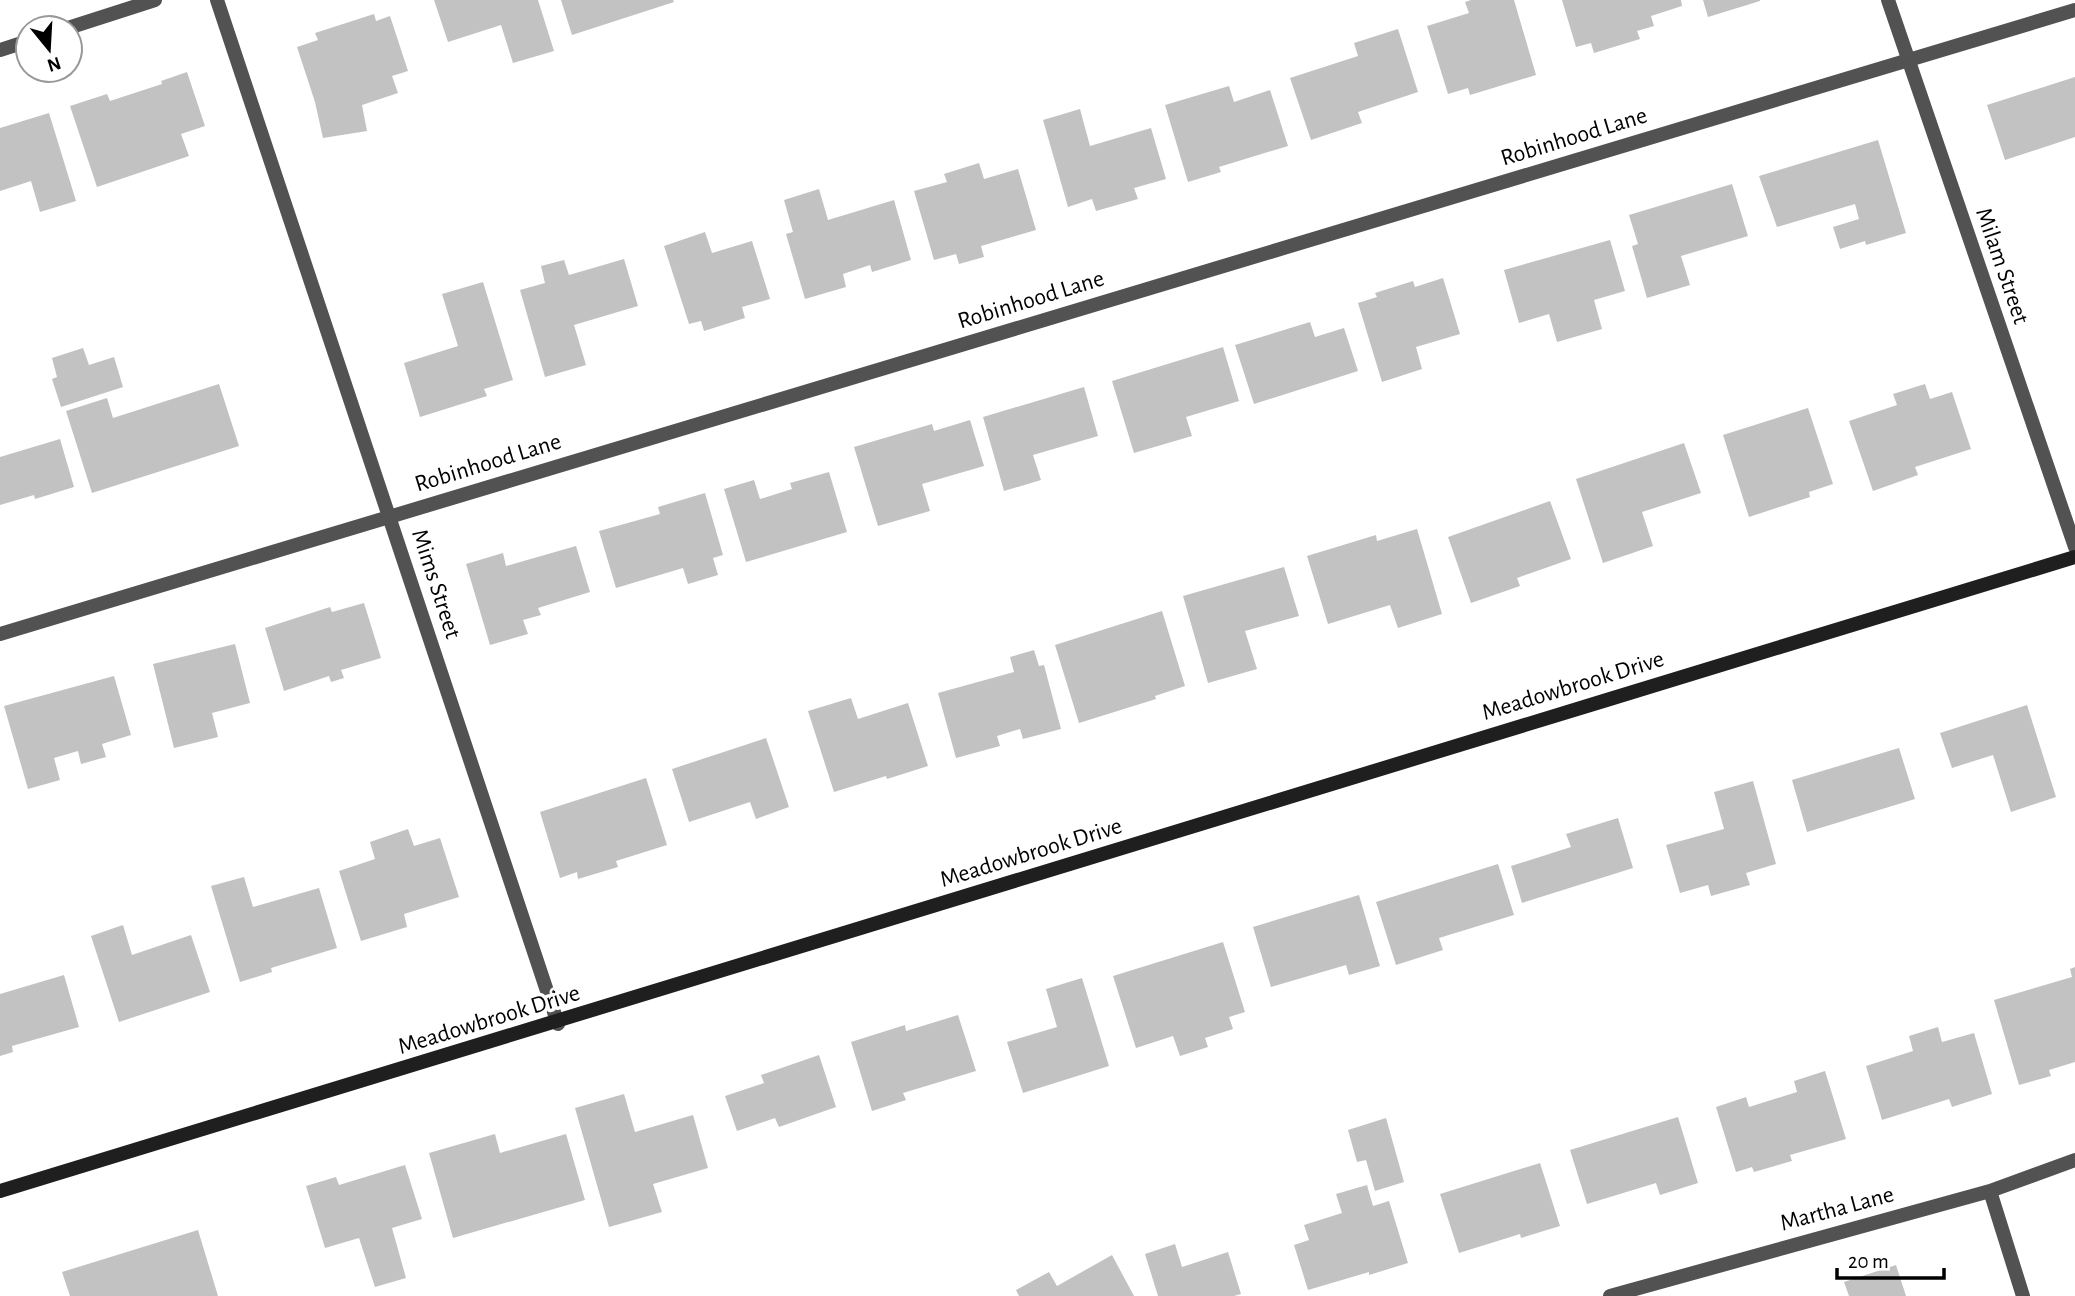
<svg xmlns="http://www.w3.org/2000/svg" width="2075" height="1296" viewBox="0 0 2075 1296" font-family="'Alegreya Sans',sans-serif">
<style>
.building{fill:#c2c2c2}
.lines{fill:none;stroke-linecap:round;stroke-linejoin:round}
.minor{stroke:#525252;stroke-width:14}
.tertiary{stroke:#525252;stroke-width:14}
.secondary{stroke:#1f1f1f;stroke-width:14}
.labels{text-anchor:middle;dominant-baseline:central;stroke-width:7;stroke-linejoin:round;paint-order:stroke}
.street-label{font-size:24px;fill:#000;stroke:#fff}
</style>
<rect width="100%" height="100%" fill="#fff"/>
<path class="building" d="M434,0H538L554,51L513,63L501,25L448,42Z
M561,0H673L674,2L572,35Z
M1471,0H1514L1536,75L1470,95L1468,88L1448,94L1427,26L1469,13L1465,2Z
M1562,0H1681L1682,6L1651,16L1654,26L1637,31L1640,39L1594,53L1591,43L1576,47Z
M1703,0H1760V1L1708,17Z
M374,14L376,21L390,16L408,71L392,76L398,93L362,105L367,131L323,138L315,102L297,47L318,40L315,33Z
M1398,29L1418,92L1358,112L1362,123L1311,140L1290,78L1358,56L1354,43Z
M187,72L205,126L181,134L189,156L97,187L70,106L107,94L110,101L162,84L161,81Z
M2075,77V137L2005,160L1987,105Z
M1229,86L1234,102L1270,90L1288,146L1219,167L1221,172L1188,182L1165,105Z
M1080,109L1090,146L1151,128L1166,179L1134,188L1138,199L1096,211L1092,199L1068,207L1043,120Z
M49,113L76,201L40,212L31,181L0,191V128Z
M1878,140L1906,233L1866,245L1865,241L1840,249L1833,227L1859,219L1855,204L1777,227L1759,176Z
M979,163L984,179L1018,169L1036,230L981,246L984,257L959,264L956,254L934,260L914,191L947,182L944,174Z
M1732,184L1748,236L1681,256L1690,285L1647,298L1632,246L1638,244L1629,215Z
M819,189L828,220L894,200L911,260L872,272L870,265L843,274L846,287L805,299L786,234L793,232L784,200Z
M705,232L712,253L752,241L770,299L742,307L745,318L704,331L701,321L689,324L664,246Z
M1610,240L1625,291L1594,300L1602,329L1557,342L1549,314L1519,323L1504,270Z
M624,259L638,306L574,325L586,365L545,377L520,290L545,283L541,266L564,260L569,275Z
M1443,278L1460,334L1416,347L1422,369L1382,382L1358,303L1377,297L1375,293L1413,281L1415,287Z
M483,282L513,380L484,389L487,396L420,417L404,363L458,346L442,294Z
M1310,322L1315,337L1344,328L1358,371L1254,404L1235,345Z
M1223,347L1239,401L1186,417L1192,436L1134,453L1112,381Z
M83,348L89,365L114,357L123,387L61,407L52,379L57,377L52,358Z
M219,384L239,446L92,493L66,411L107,398L113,418Z
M1925,384L1930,399L1952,392L1971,449L1915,467L1918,475L1873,491L1849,421L1897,405L1893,394Z
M1084,387L1098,436L1033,455L1041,480L1004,491L983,417Z
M1808,408L1833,484L1809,492L1810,497L1749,517L1723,435Z
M970,420L984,466L922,484L930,511L878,526L854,447L932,424L934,431Z
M60,439L74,487L35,499L34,495L0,505V457Z
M1684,443L1701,493L1642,512L1653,546L1603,563L1576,479Z
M829,472L847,532L746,562L724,489L754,480L760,499L792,489L790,483Z
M705,493L723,555L713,558L718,575L688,584L683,568L616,588L599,531L660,514L658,507Z
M1550,501L1571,559L1517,578L1520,586L1471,603L1448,537Z
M1417,529L1442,614L1398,628L1390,605L1328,624L1307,556L1376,535L1377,541Z
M576,546L590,592L538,608L541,615L523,620L528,634L490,645L466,564L503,553L506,566Z
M1284,567L1299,616L1245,631L1257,669L1208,683L1183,596Z
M364,603L381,658L341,670L344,678L331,682L329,676L284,691L265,628L330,607L332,612Z
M1162,611L1185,686L1155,696L1156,699L1079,723L1055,645Z
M235,644L250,703L212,713L218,737L174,748L153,664Z
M1034,650L1039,666L1044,665L1061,729L1023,739L1020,729L997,736L1000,746L956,758L938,693L1014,672L1010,657Z
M114,676L131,735L102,744L106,757L81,764L78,751L54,758L60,780L28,789L4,706Z
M851,698L858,719L908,703L928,766L887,779L886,776L834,792L808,711Z
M2027,705L2056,797L2011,812L1993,755L1952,768L1940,733Z
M766,738L789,807L756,819L750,802L689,822L672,769Z
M1899,748L1915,799L1807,832L1792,780Z
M646,778L667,845L616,861L618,867L578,879L577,872L560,878L540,812Z
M1753,781L1776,864L1746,873L1750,885L1711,896L1708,885L1680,893L1666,845L1724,829L1714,792Z
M1618,818L1633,868L1522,903L1511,866L1571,847L1566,834Z
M408,829L414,846L440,838L459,897L404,914L407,927L361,941L339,871L375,859L370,842Z
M1498,864L1514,915L1439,938L1443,950L1396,965L1376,902Z
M244,877L253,907L319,888L337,948L271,968L272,972L240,982L211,886Z
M1359,895L1380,966L1349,975L1346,965L1271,987L1253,927Z
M123,925L132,955L191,935L210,992L119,1022L91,936Z
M1223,942L1245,1012L1229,1017L1233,1029L1205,1038L1208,1047L1180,1056L1173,1036L1136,1048L1113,976Z
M2075,967V1062L2049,1070L2051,1076L2019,1085L1994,1000L2072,977L2070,969Z
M64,975L79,1027L12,1046L13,1052L0,1056V994Z
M1082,978L1109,1066L1023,1093L1007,1042L1057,1027L1046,989Z
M958,1015L976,1071L903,1093L906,1100L872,1111L851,1042L905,1025L906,1031Z
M1938,1027L1942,1042L1974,1033L1992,1094L1952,1107L1949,1099L1882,1120L1866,1066L1913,1051L1909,1036Z
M819,1055L836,1107L779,1127L775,1118L737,1131L725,1096L764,1083L761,1075Z
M1825,1071L1846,1139L1790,1155L1792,1161L1754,1172L1752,1167L1736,1172L1716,1107L1746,1097L1749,1107L1797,1092L1794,1081Z
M624,1094L635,1132L693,1115L708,1168L653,1184L662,1212L609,1227L575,1108Z
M1678,1117L1698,1183L1660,1195L1656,1183L1587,1204L1570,1150Z
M1386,1118L1404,1182L1375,1191L1366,1160L1357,1162L1348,1130Z
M495,1134L500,1153L566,1134L585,1200L453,1238L429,1153Z
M1540,1163L1560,1226L1521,1238L1520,1234L1459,1253L1440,1194Z
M405,1165L422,1219L392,1228L406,1278L375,1287L359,1238L325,1248L306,1186L336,1177L339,1185Z
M1367,1185L1373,1206L1389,1201L1408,1263L1369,1275V1272L1308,1290L1294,1245L1309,1240L1304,1225L1342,1213L1336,1194Z
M198,1230L218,1296H70L62,1272Z
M1175,1244L1182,1267L1228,1252L1241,1294L1234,1296H1158L1145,1254Z
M1112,1255L1134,1296H1019L1016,1290L1049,1272L1057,1286Z
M1896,1265L1906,1296H1849L1844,1282Z"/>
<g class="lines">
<path class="minor" d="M217,0L558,1024
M68,28L155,0
M0,50L28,41
M0,634L2075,10
M1990,1191L2023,1296
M1610,1296L1990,1191L2075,1160"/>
<path class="tertiary" d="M1888,0L2075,547"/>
<path class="secondary" d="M0,1191C693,983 1383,767 2075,557"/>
</g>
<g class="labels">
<g class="street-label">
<text transform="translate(1574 137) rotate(-17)">Robinhood Lane</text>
<text transform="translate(2002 266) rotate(71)">Milam Street</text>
<text transform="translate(1031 300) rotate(-17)">Robinhood Lane</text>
<text transform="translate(488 463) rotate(-17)">Robinhood Lane</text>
<text transform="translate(436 584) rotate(72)">Mims Street</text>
<text transform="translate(1573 686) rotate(-17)">Meadowbrook Drive</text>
<text transform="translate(1031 853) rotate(-17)">Meadowbrook Drive</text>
<text transform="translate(489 1020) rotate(-17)">Meadowbrook Drive</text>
<text transform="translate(1837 1209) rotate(-15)">Martha Lane</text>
</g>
</g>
<g transform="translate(49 49) rotate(162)"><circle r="33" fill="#ffffff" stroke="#999999" stroke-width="2"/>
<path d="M0-5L12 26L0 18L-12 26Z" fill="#000000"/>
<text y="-10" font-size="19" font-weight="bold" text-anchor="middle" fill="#000000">N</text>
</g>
<path d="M1837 1268v10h107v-10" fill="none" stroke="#000000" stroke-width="3.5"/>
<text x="1848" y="1268" font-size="21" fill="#000000" stroke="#ffffff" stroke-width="5" paint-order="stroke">20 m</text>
</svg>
